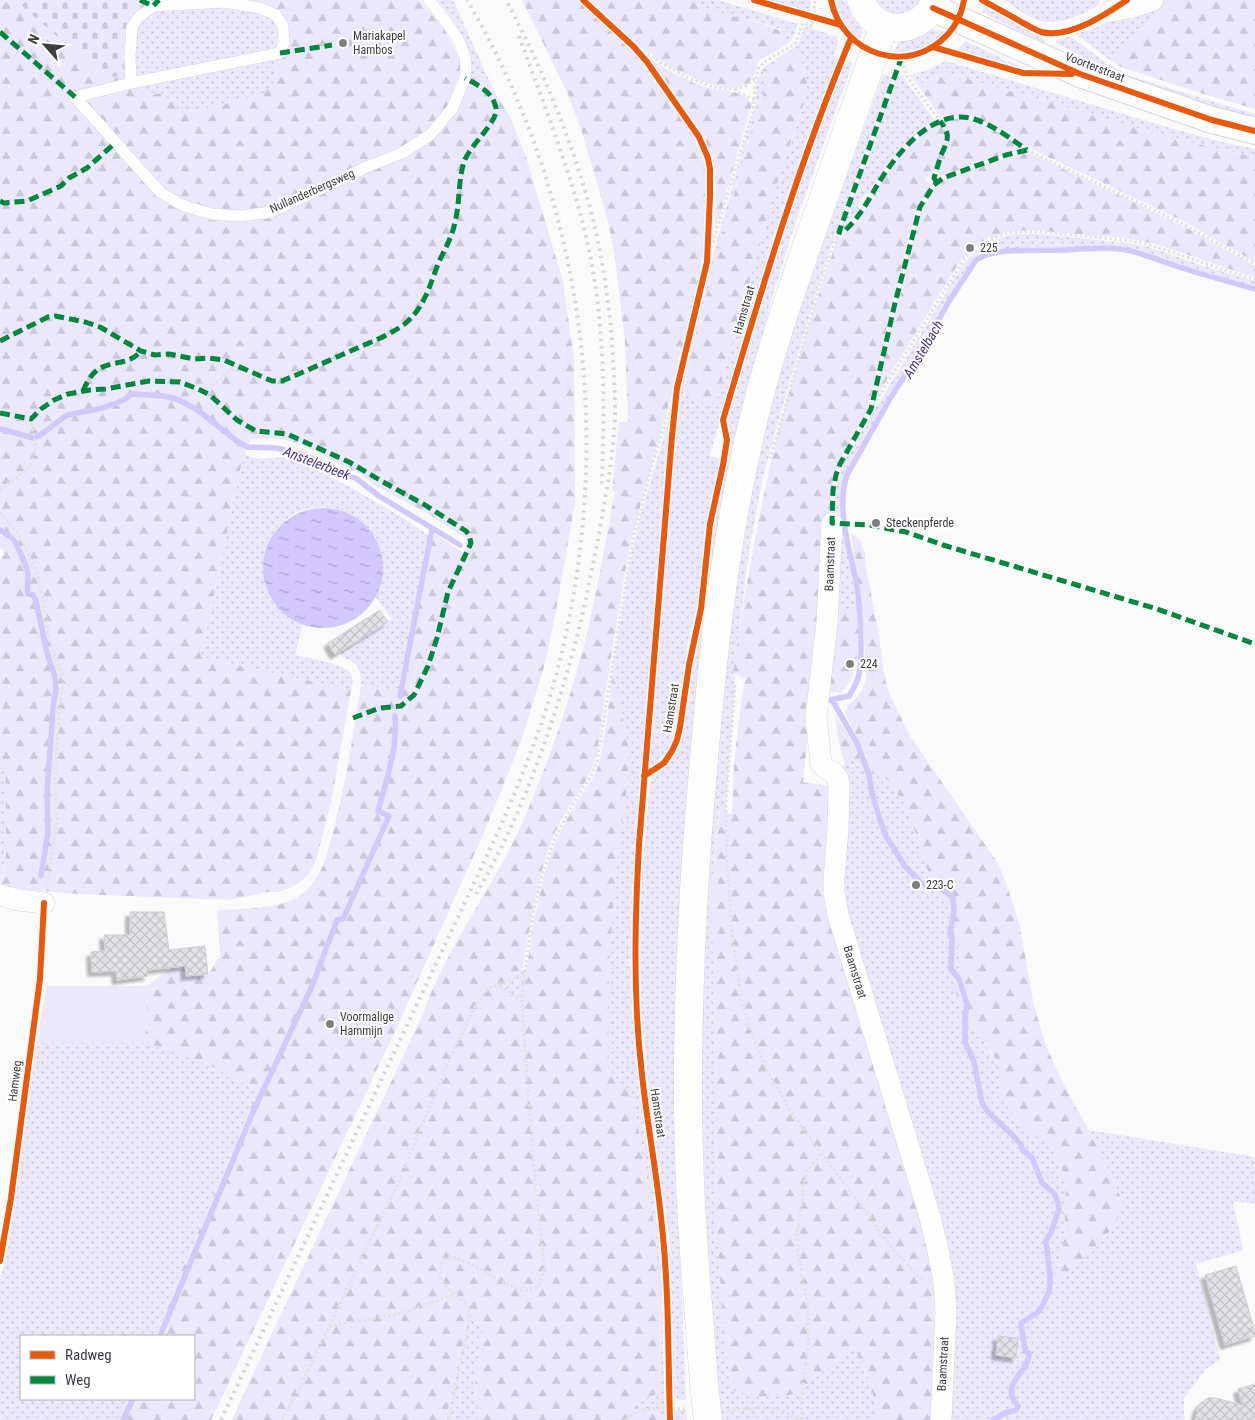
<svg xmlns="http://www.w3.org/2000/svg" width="1255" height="1420" viewBox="0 0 1255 1420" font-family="'Roboto Condensed',sans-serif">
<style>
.grass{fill:url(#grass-dots);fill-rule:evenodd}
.forest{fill:url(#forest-firs);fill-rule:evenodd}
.cemetery{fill:url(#cemetery-stones)}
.pitch{fill:#ebe7fc}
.water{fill:url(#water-ripples)}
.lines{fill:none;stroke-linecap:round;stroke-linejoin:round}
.stream{stroke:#d3c8fc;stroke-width:5.5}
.building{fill:url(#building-cross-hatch);stroke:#cfced2;filter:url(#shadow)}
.service-casing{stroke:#d7d6da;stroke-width:12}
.minor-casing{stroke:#d7d6da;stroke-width:22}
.tertiary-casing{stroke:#d7d6da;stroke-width:28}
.secondary-casing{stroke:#d7d6da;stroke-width:29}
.path{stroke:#e2e2e2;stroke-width:3;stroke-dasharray:2.5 2.5;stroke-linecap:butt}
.service{stroke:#fefefe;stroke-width:11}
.minor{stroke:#fefefe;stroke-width:21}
.tertiary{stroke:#fefefe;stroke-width:26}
.secondary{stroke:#fefefe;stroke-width:28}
.rail{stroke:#d6d6d6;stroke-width:4;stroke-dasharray:2.5 5;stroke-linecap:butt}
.quiet{stroke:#00873e;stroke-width:5;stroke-dasharray:10 5;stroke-linecap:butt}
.cycleway-casing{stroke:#fff;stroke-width:9}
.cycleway{stroke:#e8590c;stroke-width:6}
.poi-dot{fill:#7f7e83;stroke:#fff;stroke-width:2}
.labels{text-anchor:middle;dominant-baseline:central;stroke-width:4;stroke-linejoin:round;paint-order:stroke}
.poi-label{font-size:12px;fill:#3d3c42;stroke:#fff;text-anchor:start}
.street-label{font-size:12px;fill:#3d3c42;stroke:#fff}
.water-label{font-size:14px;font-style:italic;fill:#4b3284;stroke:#fff}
</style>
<defs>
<pattern id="grass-dots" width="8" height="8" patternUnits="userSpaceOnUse" patternTransform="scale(1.25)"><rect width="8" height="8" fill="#ebe7fc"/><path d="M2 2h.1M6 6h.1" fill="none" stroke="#cac7d9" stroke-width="1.8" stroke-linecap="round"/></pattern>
<pattern id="forest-firs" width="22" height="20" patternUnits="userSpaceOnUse" patternTransform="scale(1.25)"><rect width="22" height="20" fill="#ebe7fc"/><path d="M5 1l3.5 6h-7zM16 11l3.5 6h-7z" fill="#cac7d9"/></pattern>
<pattern id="cemetery-stones" width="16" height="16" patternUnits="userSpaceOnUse" patternTransform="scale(1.25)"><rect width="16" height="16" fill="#ebe7fc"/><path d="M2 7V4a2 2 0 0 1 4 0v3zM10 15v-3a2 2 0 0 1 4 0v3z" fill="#cac7d9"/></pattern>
<pattern id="water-ripples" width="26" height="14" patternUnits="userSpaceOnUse" patternTransform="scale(1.25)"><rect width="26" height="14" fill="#d3c8fc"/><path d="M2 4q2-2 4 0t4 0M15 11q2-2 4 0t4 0" fill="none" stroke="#aca4ce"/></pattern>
<pattern id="building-cross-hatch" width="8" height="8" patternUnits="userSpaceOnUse" patternTransform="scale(1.25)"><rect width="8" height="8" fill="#e2e1e5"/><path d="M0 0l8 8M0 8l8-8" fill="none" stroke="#c3c2c6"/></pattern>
<filter id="shadow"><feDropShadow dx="-4.5" dy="4.5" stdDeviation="1" flood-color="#0004"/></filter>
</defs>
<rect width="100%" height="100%" fill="#fafafb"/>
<path class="grass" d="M437,0H453L493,89L471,73C469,62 468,51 464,41C458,25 448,13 437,0Z
M684,0H718L798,24L792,40L781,48L786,36C777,22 748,21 732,17C716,12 700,5 684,0Z
M766,0H811L810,12L808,13Z
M836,0H844L850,4L862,26L861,39C846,34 839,14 836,0Z
M872,0H924L916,11L889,16Z
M1003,0H1099L1101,4C1086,13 1059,26 1041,21C1028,17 1015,7 1003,0Z
M1163,0H1167L1166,7L1119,51L1107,58L1076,34L1097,27L1119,15Z
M985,6L1044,39L1045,42H1042L982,12Z
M229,7L269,16L275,24L276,34L273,46L277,75L272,85L264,93L218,106L182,113L163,94L146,93L136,89C135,76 131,56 134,43C135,35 137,24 143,18C158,3 208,7 229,7Z
M805,26L837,37L838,43L833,56L838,58C785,187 747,321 710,456L720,459L704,530L701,581L699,600L688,641L674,734L667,750L652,768L650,765L677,420C692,313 727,210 755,106L757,82L762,68L798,45ZM796,49L801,59L807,82L806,98L778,180L716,402L705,404L685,380L691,351L757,111C764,98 766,84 763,71Z
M930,29L943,31L944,32C930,47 914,52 895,53L894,51L900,41Z
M1070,36L1105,62L1128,75L1191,95L1255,114V120L1203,104L1111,70L1087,59L1056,43L1057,40Z
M965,42H967L1023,68L1022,70H1020L958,52V49Z
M847,61L852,63V65L797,218L771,301L740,421L676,1150L686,1400H679L673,1394L671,1291L668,1226L652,1120L641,1011L640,933L641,886L650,780L661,771L672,758L678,746L682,734L689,694L693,657L708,590L713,524L732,442L730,435L726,428L750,338L800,180L833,92Z
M946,61L1170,128L1222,142L1255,149V157L1227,151L1169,137L944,72L918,85L910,75L928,70Z
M883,75L893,76L835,236L819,284L781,411L762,481L748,558L737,649L726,802L725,812L719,811L712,883L714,1035L717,1112L716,1209L723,1330L731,1383V1389L791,1395L809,1383L853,1347L865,1368L878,1413L877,1420H719L698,1129L706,857L733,583L763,429L800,306Z
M904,75V78L935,121C907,136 889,165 871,191L864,195L858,205V213L843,230L841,229L896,76Z
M1018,234H1042L1133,244L1148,247L1207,267L1255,281V287L1167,261L1136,249L1121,247H1030L990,252L977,255L975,257L947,300L919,350L892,391L850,464L843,480L838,520H834C835,497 836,480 845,459L962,266C976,247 995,237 1018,234Z
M669,419L634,868L632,948L634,1029L643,1118L653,1181L661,1260L665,1420H660V1411L645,1412L637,1410L636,1401L657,1394L661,1384L659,1307L656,1238L640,1139L634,1098L608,1076V1017L609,963L613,914L618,851L628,782V745L617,689L614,663L631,557L641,514Z
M245,455L257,459L287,457L305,464L350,487L405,519L429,536L400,691L361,685C361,674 360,666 350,660C345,658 342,658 340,653L334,657L332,653L338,650L340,652L392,619L375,596C407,535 326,476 279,526C275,531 269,539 267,546C265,555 267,567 267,576C267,580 266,584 266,588C269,603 289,619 303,624L295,655C310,659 341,662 351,674C354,679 352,685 351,690L201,657L240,470Z
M840,533L845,541L851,568L858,615L852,610L830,612Z
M867,758L892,785L904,803L918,839L929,876L942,892L955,925L961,967L956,993L1001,1070V1085L1002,1097L1017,1120L1050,1147L1060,1165L1066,1185L1064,1239L1053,1290L1110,1231L1122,1201L1101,1153L1089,1130L1255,1157V1203L1233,1202L1243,1250L1196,1264L1220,1359L1206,1369L1184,1398V1420H948L843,917L844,761H863Z
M0,766L6,767V856L0,883Z
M527,968L525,982L516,1000L500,989L510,978Z
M37,1043H145L166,1049L207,1064L258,1091L154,1336H21V1399H128L118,1420H0V1281L7,1253L14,1209L30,1088Z
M468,1312L483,1331C479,1360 470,1392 479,1420H446L452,1387L468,1322Z
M673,1410H686L687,1420H674Z"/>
<path class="forest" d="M0,0H15L106,79L125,73C123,52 119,35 132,16C136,9 141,3 149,0H419L445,30L458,56L471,73L493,89L511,119L526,157L563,281L574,359L575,504L555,616L544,667L520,744L488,823L398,1025L211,1420H118L128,1399H194V1336H154L258,1091L207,1064L166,1049L145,1043L147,986L172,967L185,966L186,976L208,975L220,956L217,910C240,909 277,909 296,898C307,892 315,882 321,870C328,855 332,836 336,820C347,775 354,730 361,685L400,691L399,695L402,696L431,538L433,534L436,535L464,553L467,537H464L425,512L377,487L362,475L298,443L279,439H250L240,470L201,657L351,690L331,802L316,860L311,871L302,881L290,888L278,892H268L228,900L77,894L0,887L6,856V768L0,766V563L4,550L0,548ZM229,7L269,16L275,24L276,34L273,46L277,75L272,85L264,93L218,106L182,113L163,94L146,93L136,89L133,45L138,27L143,18L151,13L165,8Z
M522,0H577L603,23L632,52L648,70L691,133L698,146L705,166V240L700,272L678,364L672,393L647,481L629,549L609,669L597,754L590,774L560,822L551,841L543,866L531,918L523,967L521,971L510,978L500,989L511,994L516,999L525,982L533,924L544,876L554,845L568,817L595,774L599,763L605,732L614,663L617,689L628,745V782L618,851L613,914L609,963L608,1076C619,1081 627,1087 634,1098L640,1139L656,1238L659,1307L661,1384L657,1394L636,1401L637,1410L645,1412L660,1411V1420H479C470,1392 479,1360 483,1331L469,1313L468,1322L452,1387L446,1420H232C295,1282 361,1147 425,1010L424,1009C430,995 436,981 443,967C467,920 498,876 520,828C548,765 570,700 587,634C598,587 606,539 615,492L612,491L619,422H628L625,342L615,258L607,217L581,129L567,92Z
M590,0H684L731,16L767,25L783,32L786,36L781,48L759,61C756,68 755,77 749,82C725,103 658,60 637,45C631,40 626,34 621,29C611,19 600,9 590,0Z
M1167,0H1255V109L1200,93L1121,67L1107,58L1119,51L1154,19L1166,7Z
M796,49L801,59L807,82L806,97L778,180L716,402L705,404L683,394L691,351L757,111C764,98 766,84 763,70Z
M649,58C668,70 687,82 709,88C724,92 743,89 752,104L715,232C715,210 717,185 713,163C709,140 693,121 680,102C670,87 660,73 649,58Z
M944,72L1169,137L1226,151L1255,157V262L1185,222L1029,148L982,120L973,117L959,115L941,118L918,85Z
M957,119C977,119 1007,135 1022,149L941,176L934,170L925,179L932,186C913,209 909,237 902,265C890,311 880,358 869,404C858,432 839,455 832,484L827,594L812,693L803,782L829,786L832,855L939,1280L932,1420H877L878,1413L865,1368L853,1347L809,1383L791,1395L766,1397L753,1396L731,1390V1383L723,1330L716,1209L717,1112L714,1035L712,883L720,810L732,814L734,765L740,710L745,679L733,673C741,618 750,563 761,508C780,416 807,326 838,237L841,238C846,232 852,227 857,221C883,186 907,124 957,119Z
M1028,152L1183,226L1255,266V277C1219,267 1185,252 1150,243C1125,237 1099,236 1074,234C1027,229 991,223 959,263L876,397L875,396C889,334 904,272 920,211L930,195L944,179L1012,156Z
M851,534L859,538L865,552L866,568L879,635L884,674L889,693L910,736L999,865L1010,895L1020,927L1033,1001L1045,1044L1066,1089L1101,1153L1123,1203L1117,1220L1110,1231L1053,1291L1064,1239L1066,1185L1060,1165L1050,1147L1017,1121L1002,1097L1001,1085V1070L991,1051L960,1006L956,993L961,967L955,925L942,892L929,876L918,839L904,803L892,785L867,758L844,710L847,708V705C858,699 864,690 866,677L863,617Z
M843,608L852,610L858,615C858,642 861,673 840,694L839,692L825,693L830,612Z
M835,715L859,752L862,761H844L839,743Z"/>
<path class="cemetery" d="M15,0H149C141,3 136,9 132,16C119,35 123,52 125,74L106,79Z"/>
<path class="pitch" d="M46,986H147L145,1043H37Z"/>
<path class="water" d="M263 568a60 60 0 1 1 120 0a60 60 0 1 1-120 0Z"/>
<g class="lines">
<path class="stream" d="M0,429L33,438L39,436L67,415L103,408L124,400L132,394L164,396L179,400L199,411L238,442L248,447L277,448L307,456L357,479L379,496L460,545
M0,530C4,533 10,535 13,539C18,546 26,565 28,573C29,581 26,587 28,594L33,595L36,601L47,653L55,677L56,690L53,708L47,793L48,832L41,876
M400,696L432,529
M830,700L849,696C861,677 860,671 861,649C861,626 860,603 856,581C849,545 836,511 847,475L891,397L923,348L948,303L976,260C993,247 1041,251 1062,250C1085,249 1109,246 1131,251C1143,254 1155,259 1167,263C1196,273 1226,281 1255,289
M832,700L858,745L869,775L872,793L880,820L886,836L904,865L921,883L943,890L953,898L954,911L950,933L952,937L951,969L959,979L967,1004L965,1017V1042L974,1062L982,1103L987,1111L1013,1136L1021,1145L1022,1149L1032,1158L1042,1183L1054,1193L1058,1203L1059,1209L1051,1232L1046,1241L1050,1277L1049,1292L1042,1306L1037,1313L1021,1323L1025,1351L1029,1353C1030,1369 1007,1381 1012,1396C1013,1400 1016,1403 1018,1406L1016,1410L1005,1413L993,1420
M160,1336L253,1112L312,986L337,920L343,919L389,816L378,811C386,781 398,748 395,716
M123,1420L133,1399"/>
</g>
<path class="building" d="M380,610L388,622L335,655L328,643Z
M130,912H164L169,950L205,946L208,974L186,976L185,966L147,970L148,976L117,980L116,971L92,972L91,952L105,951L104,935H130Z
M1236,1266L1255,1332V1336L1225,1345L1205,1275Z
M998,1336L1018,1338L1016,1358L996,1355Z
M1255,1384V1420H1195L1198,1407L1202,1402L1208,1398H1215L1242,1405L1238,1389Z"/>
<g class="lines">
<g class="service-casing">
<path id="service" d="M131,83L130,55L132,27L138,18L153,6L224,2L260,8L276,15L283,26L284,42L280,53L131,83L75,97L161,193L182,205L211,214L241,216L271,212L369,166L402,153L430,135L452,109L465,78L466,67L465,57L459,41L447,23L429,0"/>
</g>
<g class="minor-casing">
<path id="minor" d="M1111,11L1133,7L1153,0
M832,523L827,623L816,717L821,763L825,768L834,773L838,779L839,786L838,828L834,879V893L838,915L915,1167L931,1221L938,1250L944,1282L946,1312L941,1420
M0,895L18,900L44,903"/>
</g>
<g class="tertiary-casing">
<path id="tertiary" d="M933,8L1080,74L1212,120L1255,131"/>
</g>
<g class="secondary-casing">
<path id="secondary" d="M861,0C873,38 922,36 936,0
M708,1420C704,1389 702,1358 700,1328C692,1240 687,1152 688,1064C689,966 694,869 703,771C712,660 724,548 749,439C766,362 792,288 818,214C840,151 862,88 884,25"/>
</g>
<path class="path" d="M634,47L688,78L713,87L735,90L754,100
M902,56L907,77L940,121
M735,89L746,86L756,78
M1027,150L1183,224L1255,264
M707,262L753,111L756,78L758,69L764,62L795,44L803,23L812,26L815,0
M204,392L237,366
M871,409L965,258C976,247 988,239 1004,234C1027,228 1067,235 1092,237C1111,239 1131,240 1149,245C1185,255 1219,270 1255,279
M770,459L820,285L839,232
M0,491C7,483 14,480 21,474C41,459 35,441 31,419
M0,512L14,529L22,541L37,573L44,604L50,643L63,677L59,719L55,779L57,826L47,884
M735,685L726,802L727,860L732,934L742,1002L749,1027L768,1073L793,1115L893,1249L924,1283
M500,986L512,993L523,1003
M329,1326L398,1314L454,1295
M728,1410L766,1408L780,1409L800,1420
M282,1420L299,1389L399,1181L447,1065L478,1001L488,989L515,978L524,971
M449,1420L470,1316L469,1306C460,1298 439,1285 440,1271C440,1267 442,1263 444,1259L451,1257L460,1259L519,1290H529L535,1288L540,1283L543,1275L544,1266L533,1158L523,1020L522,996L525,970L532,919L542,876L553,842L572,806L591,776L597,762L633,538L653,462L677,388
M625,1420C639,1406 666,1408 685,1409
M801,1420L803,1381L808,1348V1315L806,1297L798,1254L797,1233L802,1206L803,1187L807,1171L821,1154"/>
<use href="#service" class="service"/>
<use href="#minor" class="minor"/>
<use href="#tertiary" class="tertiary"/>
<use href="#secondary" class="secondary"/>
<path class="rail" d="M519,36C544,105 572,174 588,245C605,323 605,405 602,484
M476,894C520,819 549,738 572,655C583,617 590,578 598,540C605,498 614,456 615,414C615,386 613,357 611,329C608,300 604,270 598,241C593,217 586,192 578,168C559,110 535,54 506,0
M221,1420L500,828C524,771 548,713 562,652C614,431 583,197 467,0"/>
<path class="quiet" d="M140,0L153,6L159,0
M0,32L75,97
M280,53L332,45
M902,56L839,232L842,233C858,220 868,201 878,184C897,153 933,107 974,119C993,125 1011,139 1027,150
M1027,150L1006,155L943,178L934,185L920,207L895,303L871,409L840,464L836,475L833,490L832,523L869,525L906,532L943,545L1157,609L1255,644
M937,183L934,178C936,171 938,165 940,158C946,142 953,137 940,121
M0,201L4,203L27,201L61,186L69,178L87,168L115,143
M0,341L48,317L55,316L85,322L100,327L141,351L155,355L169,354L194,359L208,358L224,360L272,381H282C306,371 330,360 355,349C371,342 395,333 408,321C425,305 430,285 438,264C444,250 452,238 455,222C460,203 458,181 464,162C469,146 499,121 496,108C493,92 478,85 465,78
M83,391C86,384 90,376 96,371C109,360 129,366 141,351
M0,413L31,419L41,409L54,400L68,394L90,390L105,389L149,381L180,382L198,389L210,395L237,420L256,431L287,434L349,462L385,483L425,505L466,531L469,535L471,543L448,592L437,638L428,666L414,695L401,706L380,708L353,718"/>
<g class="cycleway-casing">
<path id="cycleway" d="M583,0L634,47L647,62L699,137L708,158L710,169V196L707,262L677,388L672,436L639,845C635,918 633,992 641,1065C646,1119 657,1172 662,1227C669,1291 668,1355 670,1420
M754,0L841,25
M831,0C842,55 909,77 948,34C956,25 962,13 964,0
M982,0C996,8 1010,15 1023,23C1029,26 1035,30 1041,32C1069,39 1105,15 1127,0
M933,8L1080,74L1212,120L1255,131
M933,47L1023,73L1072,74
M644,776L664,763L672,751L677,740L680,727L689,665L701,609L710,524L723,465L727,440L723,420C761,291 799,162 851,38
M0,1261L11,1198L40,979L44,903"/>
</g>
<use href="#cycleway" class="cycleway"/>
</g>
<g class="poi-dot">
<circle cx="343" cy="43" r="5"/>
<circle cx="970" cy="248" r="5"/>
<circle cx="876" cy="523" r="5"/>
<circle cx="850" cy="664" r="5"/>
<circle cx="916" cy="885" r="5"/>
<circle cx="330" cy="1024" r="5"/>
</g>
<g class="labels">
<g class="poi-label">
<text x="353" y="36">Mariakapel<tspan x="353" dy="14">Hambos</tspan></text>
<text x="980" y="248">225</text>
<text x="886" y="523">Steckenpferde</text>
<text x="860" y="664">224</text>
<text x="926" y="885">223-C</text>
<text x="340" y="1017">Voormalige<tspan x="340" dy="14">Hammijn</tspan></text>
</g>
<g class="street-label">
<text transform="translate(1095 67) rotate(21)">Voorterstraat</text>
<text transform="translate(312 191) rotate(-24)">Nullanderbergsweg</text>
<text transform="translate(744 310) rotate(-74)">Hamstraat</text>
<text transform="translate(830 564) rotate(-88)">Baamstraat</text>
<text transform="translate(671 708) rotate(-81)">Hamstraat</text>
<text transform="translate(855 972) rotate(73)">Baamstraat</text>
<text transform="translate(15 1081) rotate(-83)">Hamweg</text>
<text transform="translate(658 1113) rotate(82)">Hamstraat</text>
<text transform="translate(943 1364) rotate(-87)">Baamstraat</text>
</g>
<g class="water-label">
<text transform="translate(923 349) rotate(-59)">Amstelbach</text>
<text transform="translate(317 463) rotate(21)">Anstelerbeek</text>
</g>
</g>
<rect x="20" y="1335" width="175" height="65" fill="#ffffff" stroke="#b1b1b3"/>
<rect x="30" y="1351" width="25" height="8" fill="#e8590c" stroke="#b1b1b3"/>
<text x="65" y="1360" font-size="15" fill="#3d3c42">Radweg</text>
<rect x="30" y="1376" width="25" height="8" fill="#00873e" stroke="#b1b1b3"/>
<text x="65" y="1385" font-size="15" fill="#3d3c42">Weg</text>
<g transform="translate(45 45) rotate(297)" stroke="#ffffff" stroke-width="4" paint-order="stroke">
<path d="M0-4L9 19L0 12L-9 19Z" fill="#3d3c42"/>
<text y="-8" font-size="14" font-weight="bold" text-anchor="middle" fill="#3d3c42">N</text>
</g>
</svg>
